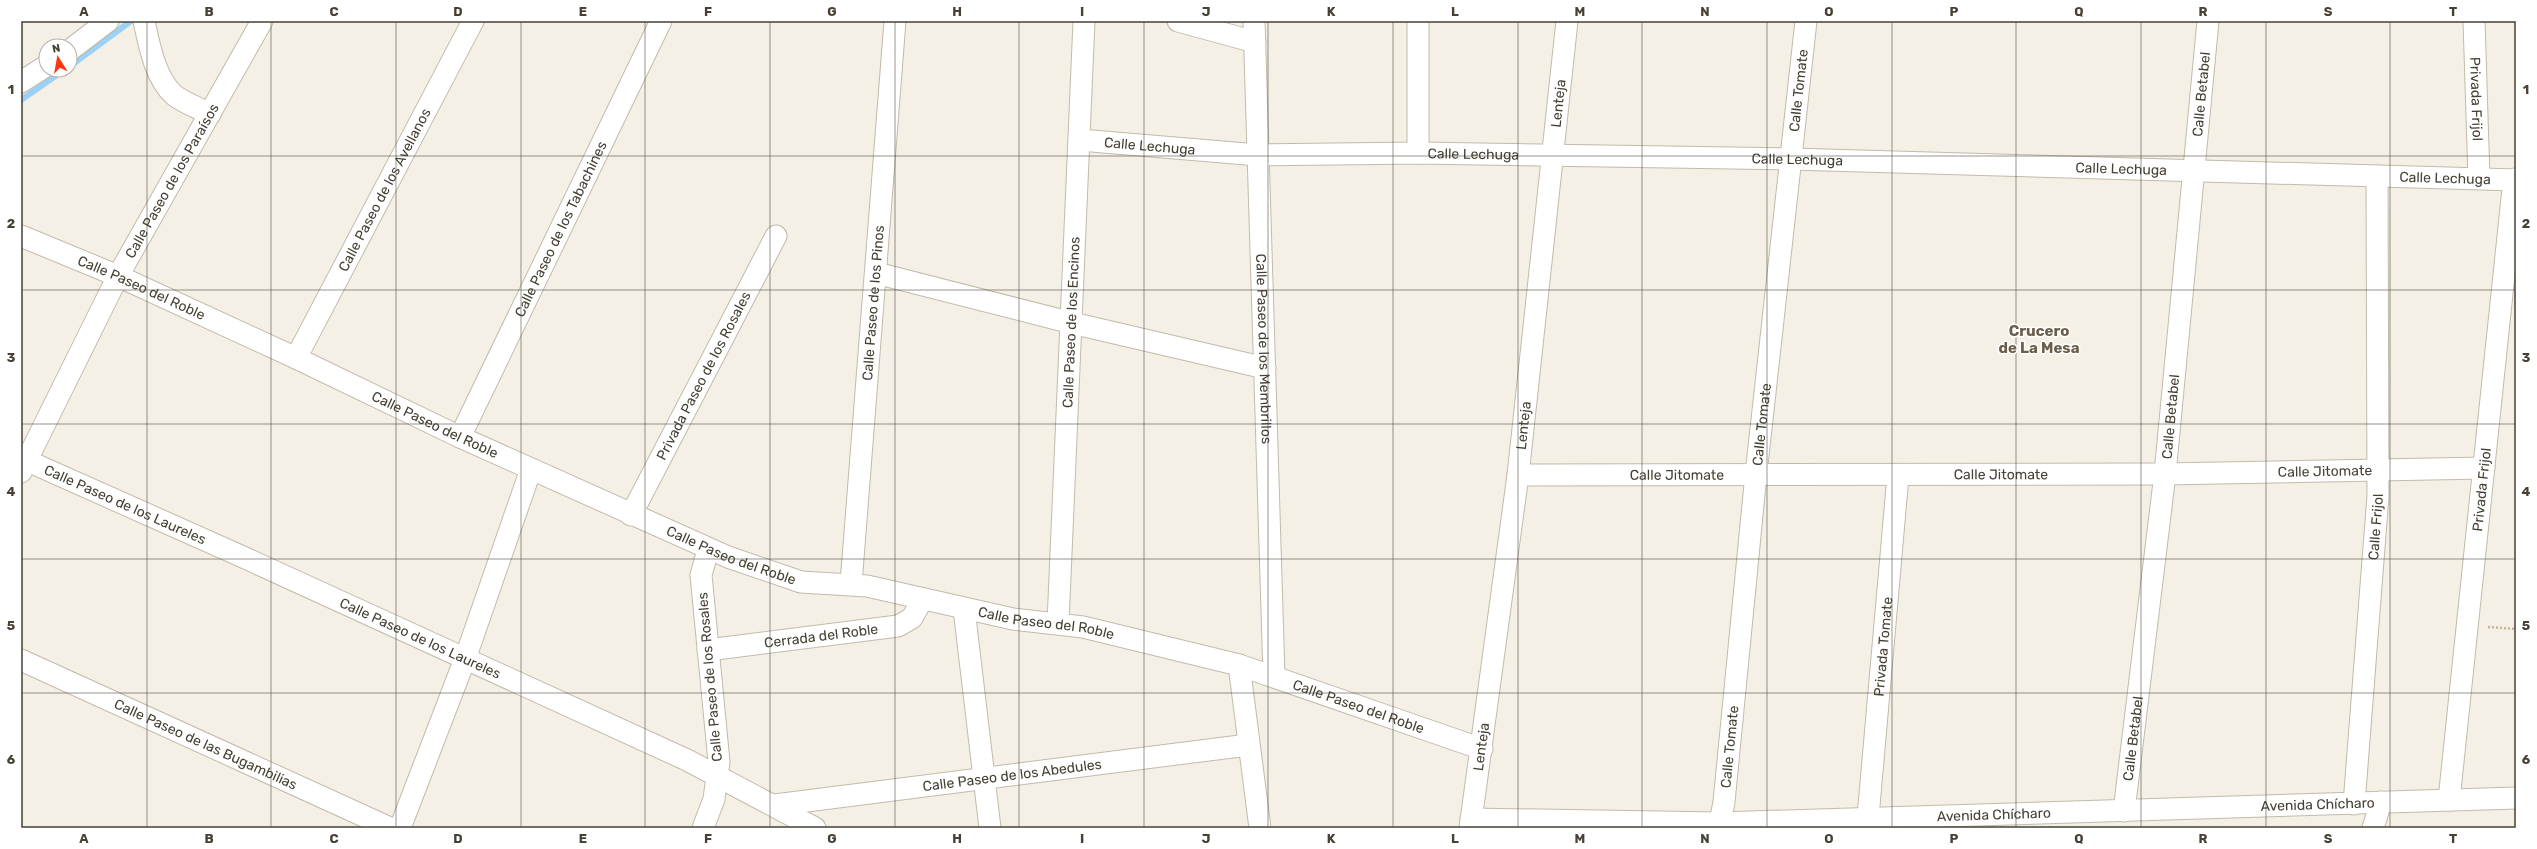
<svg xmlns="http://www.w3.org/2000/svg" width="2537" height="849" viewBox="0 0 2537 849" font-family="Rubik,sans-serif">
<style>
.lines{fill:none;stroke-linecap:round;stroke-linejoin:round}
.stream{stroke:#9cd1f6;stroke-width:6}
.minor-casing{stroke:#c3baaa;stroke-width:23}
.path{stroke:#c3b497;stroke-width:2.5;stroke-dasharray:2 2;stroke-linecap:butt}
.minor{stroke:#fff;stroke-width:21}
.grid{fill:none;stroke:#474034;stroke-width:1;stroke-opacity:0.55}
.labels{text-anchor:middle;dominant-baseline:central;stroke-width:3;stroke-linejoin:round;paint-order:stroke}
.street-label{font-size:14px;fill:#474034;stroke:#fff}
.neighbourhood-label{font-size:15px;font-weight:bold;fill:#6b5e4a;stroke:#fff}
.neatline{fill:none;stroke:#474034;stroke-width:1.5}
.grid-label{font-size:13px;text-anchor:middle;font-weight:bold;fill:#474034}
</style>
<rect width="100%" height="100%" fill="#f4f0e5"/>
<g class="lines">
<path class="stream" d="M70,66L131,21
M21,100L64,70"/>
<g class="minor-casing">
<g id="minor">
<path d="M144,21C149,44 155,78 174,95C184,103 199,108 210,114"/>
<path d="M1178,21L1255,42"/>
<path id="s1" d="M1254,21L1274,676"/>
<path d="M1418,21V153"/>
<path id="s2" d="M2474,21L2479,178"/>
<path d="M70,50L108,21"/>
<path d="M21,82L46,66"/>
<path id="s3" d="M1080,140L1258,155L1418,153L1791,159L2516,180"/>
<path id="s4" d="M21,236L118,276L296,358L460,437L728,557L801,582L867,586L1013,619L1083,627L1239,665L1482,749"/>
<path d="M876,273L1072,323L1265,368"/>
<path id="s5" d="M296,358L473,21"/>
<path id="s6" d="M460,437L661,21"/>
<path id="s7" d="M21,458L243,557L687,760L815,828"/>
<path id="s8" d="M21,472L118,276L262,21"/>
<path id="s9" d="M1518,475L2165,474L2484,468"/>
<path id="s10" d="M631,515L776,236"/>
<path id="s11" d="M851,584L895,21"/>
<path d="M964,609L990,828"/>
<path id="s12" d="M1058,623L1084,21"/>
<path id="s13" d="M708,650L898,626L912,618L922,600"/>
<path id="s14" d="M21,660L390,828"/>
<path d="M1239,665L1260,828"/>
<path id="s15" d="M2449,800L2514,179"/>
<path id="s16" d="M2354,804L2378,496L2377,176"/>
<path id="s17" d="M775,805L1248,745"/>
<path id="s18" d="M2124,811L2165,474L2208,21"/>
<path id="s19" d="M1868,817L1898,476"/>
<path id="s20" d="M1471,819L1720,823L2516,798"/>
<path d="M400,828L465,659L531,469"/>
<path d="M703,828L714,799L719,762L701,575L708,550"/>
<path id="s21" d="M1470,828L1518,475L1567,21"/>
<path id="s22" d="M1719,828L1724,802L1756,474L1806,21"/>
<path d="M2373,828L2381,802"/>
</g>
</g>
<path class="path" d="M2488,627L2516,629"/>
<use href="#minor" class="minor"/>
</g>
<path class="grid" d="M147,21V828M271,21V828M396,21V828M521,21V828M645,21V828M770,21V828M895,21V828M1019,21V828M1144,21V828M1268,21V828M1393,21V828M1518,21V828M1642,21V828M1767,21V828M1892,21V828M2016,21V828M2141,21V828M2266,21V828M2390,21V828M21,156H2516M21,290H2516M21,424H2516M21,559H2516M21,693H2516"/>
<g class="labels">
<g class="street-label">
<text stroke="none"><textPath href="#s22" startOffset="742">Calle Tomate</textPath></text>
<text stroke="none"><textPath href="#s18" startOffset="721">Calle Betabel</textPath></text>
<text stroke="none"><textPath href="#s2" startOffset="78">Privada Frijol</textPath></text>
<text stroke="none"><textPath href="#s21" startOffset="730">Lenteja</textPath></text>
<text stroke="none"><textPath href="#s3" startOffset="70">Calle Lechuga</textPath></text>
<text stroke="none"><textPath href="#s3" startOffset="394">Calle Lechuga</textPath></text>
<text stroke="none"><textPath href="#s3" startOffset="718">Calle Lechuga</textPath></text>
<text stroke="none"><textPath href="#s3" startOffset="1042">Calle Lechuga</textPath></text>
<text stroke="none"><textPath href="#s3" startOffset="1366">Calle Lechuga</textPath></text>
<text stroke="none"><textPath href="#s8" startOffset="328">Calle Paseo de los Paraísos</textPath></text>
<text stroke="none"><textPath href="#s5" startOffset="190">Calle Paseo de los Avellanos</textPath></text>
<text stroke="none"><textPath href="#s6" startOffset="231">Calle Paseo de los Tabachines</textPath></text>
<text stroke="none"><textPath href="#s4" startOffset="131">Calle Paseo del Roble</textPath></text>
<text stroke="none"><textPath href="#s11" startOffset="282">Calle Paseo de los Pinos</textPath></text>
<text stroke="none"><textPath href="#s12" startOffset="301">Calle Paseo de los Encinos</textPath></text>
<text stroke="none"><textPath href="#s1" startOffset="328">Calle Paseo de los Membrillos</textPath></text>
<text stroke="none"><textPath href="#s10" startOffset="157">Privada Paseo de los Rosales</textPath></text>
<text stroke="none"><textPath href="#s18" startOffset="397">Calle Betabel</textPath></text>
<text stroke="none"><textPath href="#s4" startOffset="455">Calle Paseo del Roble</textPath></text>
<text stroke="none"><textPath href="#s22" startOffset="406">Calle Tomate</textPath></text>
<text stroke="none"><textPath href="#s21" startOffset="406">Lenteja</textPath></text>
<text stroke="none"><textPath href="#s9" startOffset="807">Calle Jitomate</textPath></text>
<text stroke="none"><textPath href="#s9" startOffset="159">Calle Jitomate</textPath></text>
<text stroke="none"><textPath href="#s9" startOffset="483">Calle Jitomate</textPath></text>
<text stroke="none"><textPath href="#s15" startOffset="312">Privada Frijol</textPath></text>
<text stroke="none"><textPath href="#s7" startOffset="114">Calle Paseo de los Laureles</textPath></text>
<text stroke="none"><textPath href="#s16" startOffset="278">Calle Frijol</textPath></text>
<text stroke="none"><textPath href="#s4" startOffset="779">Calle Paseo del Roble</textPath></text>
<text stroke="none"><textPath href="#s4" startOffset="1103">Calle Paseo del Roble</textPath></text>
<text stroke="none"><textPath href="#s13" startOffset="114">Cerrada del Roble</textPath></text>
<text stroke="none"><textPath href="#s7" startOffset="438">Calle Paseo de los Laureles</textPath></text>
<text stroke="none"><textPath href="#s19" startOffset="171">Privada Tomate</textPath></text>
<text transform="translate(710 677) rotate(-95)">Calle Paseo de los Rosales</text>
<text stroke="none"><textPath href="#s4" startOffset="1427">Calle Paseo del Roble</textPath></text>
<text stroke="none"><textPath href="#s18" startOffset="73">Calle Betabel</textPath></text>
<text stroke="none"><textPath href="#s14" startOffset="203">Calle Paseo de las Bugambilias</textPath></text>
<text stroke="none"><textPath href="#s21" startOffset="82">Lenteja</textPath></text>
<text stroke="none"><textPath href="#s22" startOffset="82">Calle Tomate</textPath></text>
<text stroke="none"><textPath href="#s17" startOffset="239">Calle Paseo de los Abedules</textPath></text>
<text stroke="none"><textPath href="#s20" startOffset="847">Avenida Chícharo</textPath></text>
<text stroke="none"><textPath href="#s20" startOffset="523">Avenida Chícharo</textPath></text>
</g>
<g class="neighbourhood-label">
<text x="2039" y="331">Crucero<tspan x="2039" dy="17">de La Mesa</tspan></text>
</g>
</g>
<rect width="2537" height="849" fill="none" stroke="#ffffff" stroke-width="44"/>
<g transform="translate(58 58) rotate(349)"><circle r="19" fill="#ffffff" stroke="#b5b3ae"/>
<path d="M0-3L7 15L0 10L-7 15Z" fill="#ff3511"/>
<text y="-6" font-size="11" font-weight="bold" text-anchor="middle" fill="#474034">N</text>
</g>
<rect x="22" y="22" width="2493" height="805" class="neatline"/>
<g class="grid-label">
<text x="84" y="16">A</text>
<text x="209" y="16">B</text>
<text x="334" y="16">C</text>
<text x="458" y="16">D</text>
<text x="583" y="16">E</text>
<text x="708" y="16">F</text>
<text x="832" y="16">G</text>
<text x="957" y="16">H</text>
<text x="1082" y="16">I</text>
<text x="1206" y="16">J</text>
<text x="1331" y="16">K</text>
<text x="1455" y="16">L</text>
<text x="1580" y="16">M</text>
<text x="1705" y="16">N</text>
<text x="1829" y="16">O</text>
<text x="1954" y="16">P</text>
<text x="2079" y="16">Q</text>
<text x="2203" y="16">R</text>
<text x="2328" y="16">S</text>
<text x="2453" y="16">T</text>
<text x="11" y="94">1</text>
<text x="2526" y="94">1</text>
<text x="11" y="228">2</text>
<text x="2526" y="228">2</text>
<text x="11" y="362">3</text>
<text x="2526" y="362">3</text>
<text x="11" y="496">4</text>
<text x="2526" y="496">4</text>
<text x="11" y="630">5</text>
<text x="2526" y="630">5</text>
<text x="11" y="764">6</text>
<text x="2526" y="764">6</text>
<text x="84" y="843">A</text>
<text x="209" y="843">B</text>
<text x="334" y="843">C</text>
<text x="458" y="843">D</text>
<text x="583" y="843">E</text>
<text x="708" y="843">F</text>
<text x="832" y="843">G</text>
<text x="957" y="843">H</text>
<text x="1082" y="843">I</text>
<text x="1206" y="843">J</text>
<text x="1331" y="843">K</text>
<text x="1455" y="843">L</text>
<text x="1580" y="843">M</text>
<text x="1705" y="843">N</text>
<text x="1829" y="843">O</text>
<text x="1954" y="843">P</text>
<text x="2079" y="843">Q</text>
<text x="2203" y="843">R</text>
<text x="2328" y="843">S</text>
<text x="2453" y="843">T</text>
</g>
</svg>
